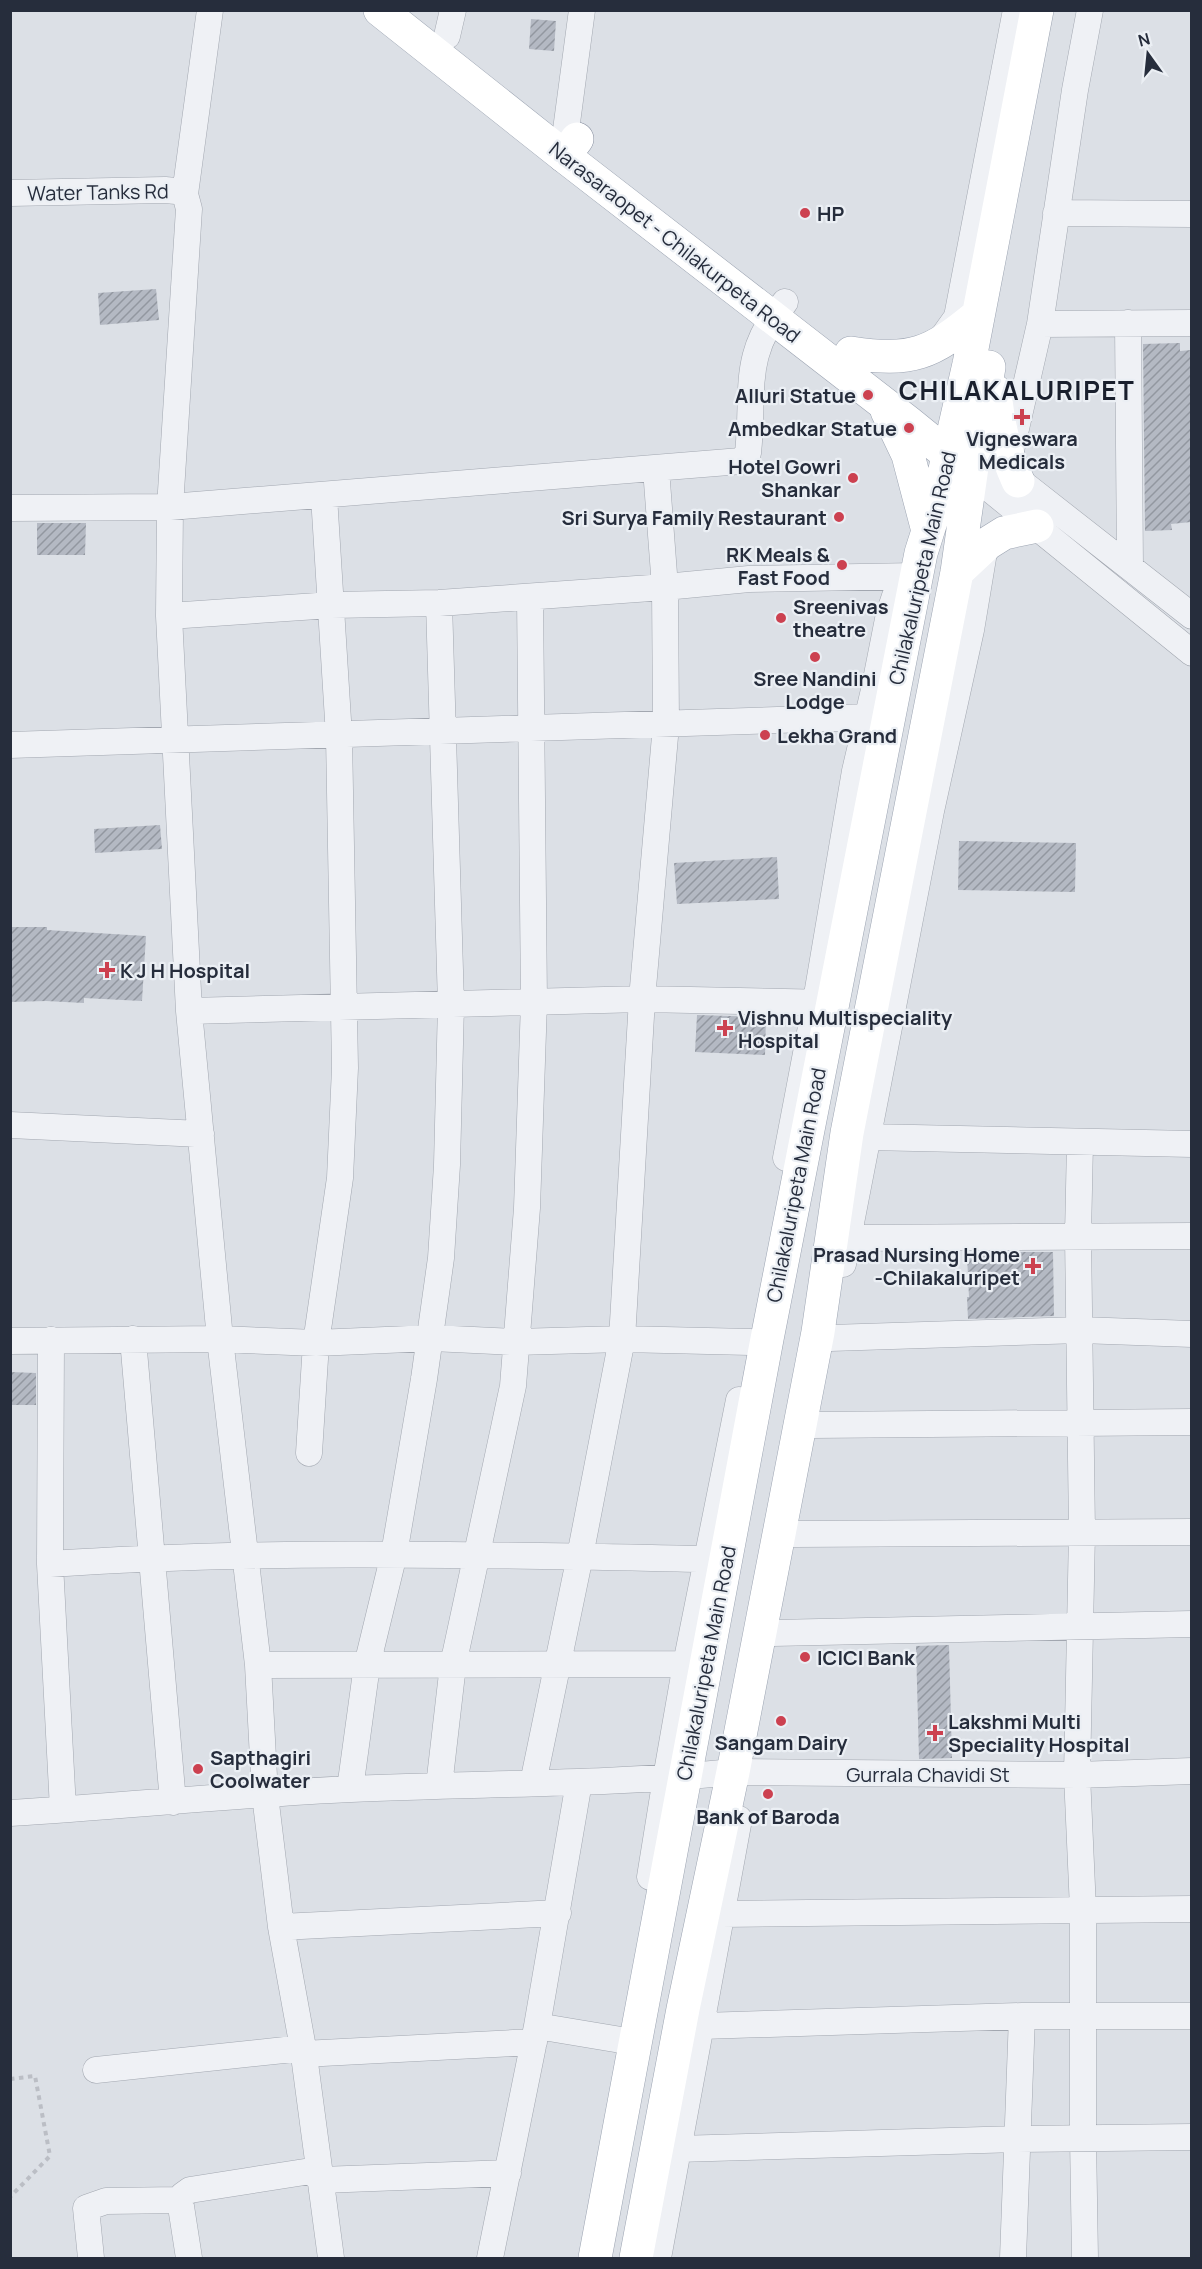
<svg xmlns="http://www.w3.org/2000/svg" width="1202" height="2269" viewBox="0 0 1202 2269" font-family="Manrope,sans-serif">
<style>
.building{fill:url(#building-hatch)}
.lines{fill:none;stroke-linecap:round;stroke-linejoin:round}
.minor-casing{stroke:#a2a7b0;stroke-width:27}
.major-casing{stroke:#9ca4b2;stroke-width:34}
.highway-casing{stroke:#848c9d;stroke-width:34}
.path{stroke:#bbbec5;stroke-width:4;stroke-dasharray:4.5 4.5;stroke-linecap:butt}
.minor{stroke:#eff1f5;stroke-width:26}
.major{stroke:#fff;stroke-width:33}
.highway{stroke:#fff;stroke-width:33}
.poi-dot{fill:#cc4150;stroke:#ebeff4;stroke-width:2}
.labels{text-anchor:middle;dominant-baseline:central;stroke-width:4.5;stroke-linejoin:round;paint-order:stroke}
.street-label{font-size:20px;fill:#262d3c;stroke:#ebeff4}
.poi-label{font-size:20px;font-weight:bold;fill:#262d3c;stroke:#ebeff4;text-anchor:start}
.district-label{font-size:26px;font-weight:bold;letter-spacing:1.5px;fill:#191f2d;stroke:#ebeff4}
</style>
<defs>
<pattern id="building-hatch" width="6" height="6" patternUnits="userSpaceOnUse" patternTransform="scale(1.5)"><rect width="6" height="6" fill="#b4b9c3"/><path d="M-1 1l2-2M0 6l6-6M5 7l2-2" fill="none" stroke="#9297a0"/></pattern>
</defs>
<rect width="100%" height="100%" fill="#dce0e6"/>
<path class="building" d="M531,19L556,21L554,51L529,49Z
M156,289L159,320L100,325L98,293Z
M1180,343V351L1191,350V522L1171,524L1172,530L1145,531L1143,344Z
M37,523H86L85,555H37Z
M160,825L162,849L95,853L94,829Z
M959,841L1076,843L1075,892L958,890Z
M777,857L779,899L677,904L674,863Z
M10,927H47V930L146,936L142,1001L84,998V1003L46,1001L10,1002Z
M697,1015L766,1017L765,1055L695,1052Z
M1019,1252H1053L1054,1316L968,1319L967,1297H969L967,1255Z
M10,1372L36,1373V1405H10Z
M949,1645L952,1758L919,1759L916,1646Z"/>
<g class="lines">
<g class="minor-casing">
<path id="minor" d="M210,10L185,194L189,209L170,507L169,616L189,1011L220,1339L258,1665L265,1795L281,1927L303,2048L331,2258
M447,36L453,10
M566,130L582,10
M10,193L165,190L176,191L185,194
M1056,213L1192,214
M1128,323L1130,567
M1040,324L1192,323
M942,338L957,317L1016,10
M975,446L1192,616
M1009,459L1040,324L1075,90L1090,10
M970,473L1192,653
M10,508L170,507L741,461L748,453C755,390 740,356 785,302
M169,616L332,605L439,603L665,587L749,579L916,576
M10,745L868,717
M189,1011L642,999L830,1003
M10,1125L201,1134
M868,1137L1192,1144
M1080,1143L1078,1235L1082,1532L1077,1775L1083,1909V2138L1085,2258
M786,1158L816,1001L855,771L874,690L889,614L895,596L903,586L916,576L918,572
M848,1238L1192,1236
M843,1264L931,811L971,630L985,546
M830,1338L1080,1330L1192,1334
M133,1339L173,1802
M51,1340L50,1564L63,1809
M10,1341L220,1339L316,1343L432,1338L516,1342L622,1339L750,1342
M812,1425L1192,1422
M309,1453L316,1343L340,1178L345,1068L339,736L324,496
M794,1534L1192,1532
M50,1564C269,1549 489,1555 709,1559
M773,1633L1192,1624
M258,1665L686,1664
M533,1783L580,1556L622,1339L642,999L666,725L665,587L656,469
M439,1786L453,1665L513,1386L527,1208L534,1002L530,597
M350,1789L367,1665L394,1554L424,1379L441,1258L447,1165L451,1004L439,603
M10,1813C124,1806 238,1794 351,1789C479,1783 606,1785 733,1772L1077,1775L1192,1771
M650,1877L666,1778L686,1664L739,1400
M722,1914L1192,1909
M281,1927L558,1913
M537,2026L621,2040
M702,2026L1022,2016H1192
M303,2054L534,2042
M96,2070L303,2048
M677,2149L1018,2139L1192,2137
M91,2258L86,2208L106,2201L180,2200
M189,2258L180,2200L183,2195L190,2190L311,2171L321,2180L508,2173
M490,2258L537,2026L579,1782
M658,2258L739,1819
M1013,2258L1022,2016"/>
</g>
<g class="major-casing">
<path id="major" d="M380,10L564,156L909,423L962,466
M851,353C912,362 931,354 978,315
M995,391C998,424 1004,450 1018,481
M887,411L908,455L928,531
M957,572L988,543L1004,533L1037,526
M595,2258L767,1339L921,553L939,496L969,364L1037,10
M636,2258L683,2009L733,1772L818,1332L847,1133L957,572L975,446L989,367"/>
</g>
<g class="highway-casing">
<path id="highway" d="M564,156L577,139"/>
</g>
<path class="path" d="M10,2079L35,2076L50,2156L10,2197"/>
<use href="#minor" class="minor"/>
<use href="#major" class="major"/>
<use href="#highway" class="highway"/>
</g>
<g class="poi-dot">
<circle cx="805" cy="213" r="6"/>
<circle cx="868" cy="395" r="6"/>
<path d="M1019 408h6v6h6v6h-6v6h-6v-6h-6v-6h6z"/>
<circle cx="909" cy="428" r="6"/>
<circle cx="853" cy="478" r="6"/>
<circle cx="839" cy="517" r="6"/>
<circle cx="842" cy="565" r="6"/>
<circle cx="781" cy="618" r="6"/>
<circle cx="815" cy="657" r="6"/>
<circle cx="765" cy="735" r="6"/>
<path d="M104 961h6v6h6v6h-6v6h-6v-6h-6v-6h6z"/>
<path d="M722 1019h6v6h6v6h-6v6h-6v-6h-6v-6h6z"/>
<path d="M1030 1257h6v6h6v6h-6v6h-6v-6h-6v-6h6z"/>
<circle cx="805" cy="1657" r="6"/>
<circle cx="781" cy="1721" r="6"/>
<path d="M932 1724h6v6h6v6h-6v6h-6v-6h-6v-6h6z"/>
<circle cx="198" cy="1769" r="6"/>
<circle cx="768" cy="1794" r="6"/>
</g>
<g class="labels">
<g class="street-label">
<text transform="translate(98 192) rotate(-1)">Water Tanks Rd</text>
<text transform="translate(675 242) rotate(38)">Narasaraopet - Chilakurpeta Road</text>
<text transform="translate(922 568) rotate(-77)">Chilakaluripeta Main Road</text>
<text transform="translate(796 1185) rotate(-79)">Chilakaluripeta Main Road</text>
<text transform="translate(706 1663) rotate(-79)">Chilakaluripeta Main Road</text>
<text x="928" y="1774">Gurrala Chavidi St</text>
</g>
<g class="poi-label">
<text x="817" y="213">HP</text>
<text x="856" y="395" text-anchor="end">Alluri Statue</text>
<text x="897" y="428" text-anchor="end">Ambedkar Statue</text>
<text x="1022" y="438" text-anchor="middle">Vigneswara<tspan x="1022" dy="23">Medicals</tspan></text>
<text x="841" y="466" text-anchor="end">Hotel Gowri<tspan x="841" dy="23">Shankar</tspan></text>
<text x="827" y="517" text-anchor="end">Sri Surya Family Restaurant</text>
<text x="830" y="554" text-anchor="end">RK Meals &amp;<tspan x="830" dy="23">Fast Food</tspan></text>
<text x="793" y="606">Sreenivas<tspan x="793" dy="23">theatre</tspan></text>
<text x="815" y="678" text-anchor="middle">Sree Nandini<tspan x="815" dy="23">Lodge</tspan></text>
<text x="777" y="735">Lekha Grand</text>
<text x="120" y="970">K J H Hospital</text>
<text x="738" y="1017">Vishnu Multispeciality<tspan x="738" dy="23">Hospital</tspan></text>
<text x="1020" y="1254" text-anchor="end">Prasad Nursing Home<tspan x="1020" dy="23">-Chilakaluripet</tspan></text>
<text x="817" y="1657">ICICI Bank</text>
<text x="948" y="1721">Lakshmi Multi<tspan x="948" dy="23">Speciality Hospital</tspan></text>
<text x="781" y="1742" text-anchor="middle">Sangam Dairy</text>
<text x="210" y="1757">Sapthagiri<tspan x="210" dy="23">Coolwater</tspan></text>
<text x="768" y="1816" text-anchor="middle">Bank of Baroda</text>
</g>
<g class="district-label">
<text x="1017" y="390">CHILAKALURIPET</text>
</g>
</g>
<rect width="1202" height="2269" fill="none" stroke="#262d3c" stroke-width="24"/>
<g transform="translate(1148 54) rotate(345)" stroke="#ebeff4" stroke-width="4.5" paint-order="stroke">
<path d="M0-4.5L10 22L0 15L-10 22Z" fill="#262d3c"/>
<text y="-9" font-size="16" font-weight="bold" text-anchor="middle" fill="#262d3c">N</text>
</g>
</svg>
